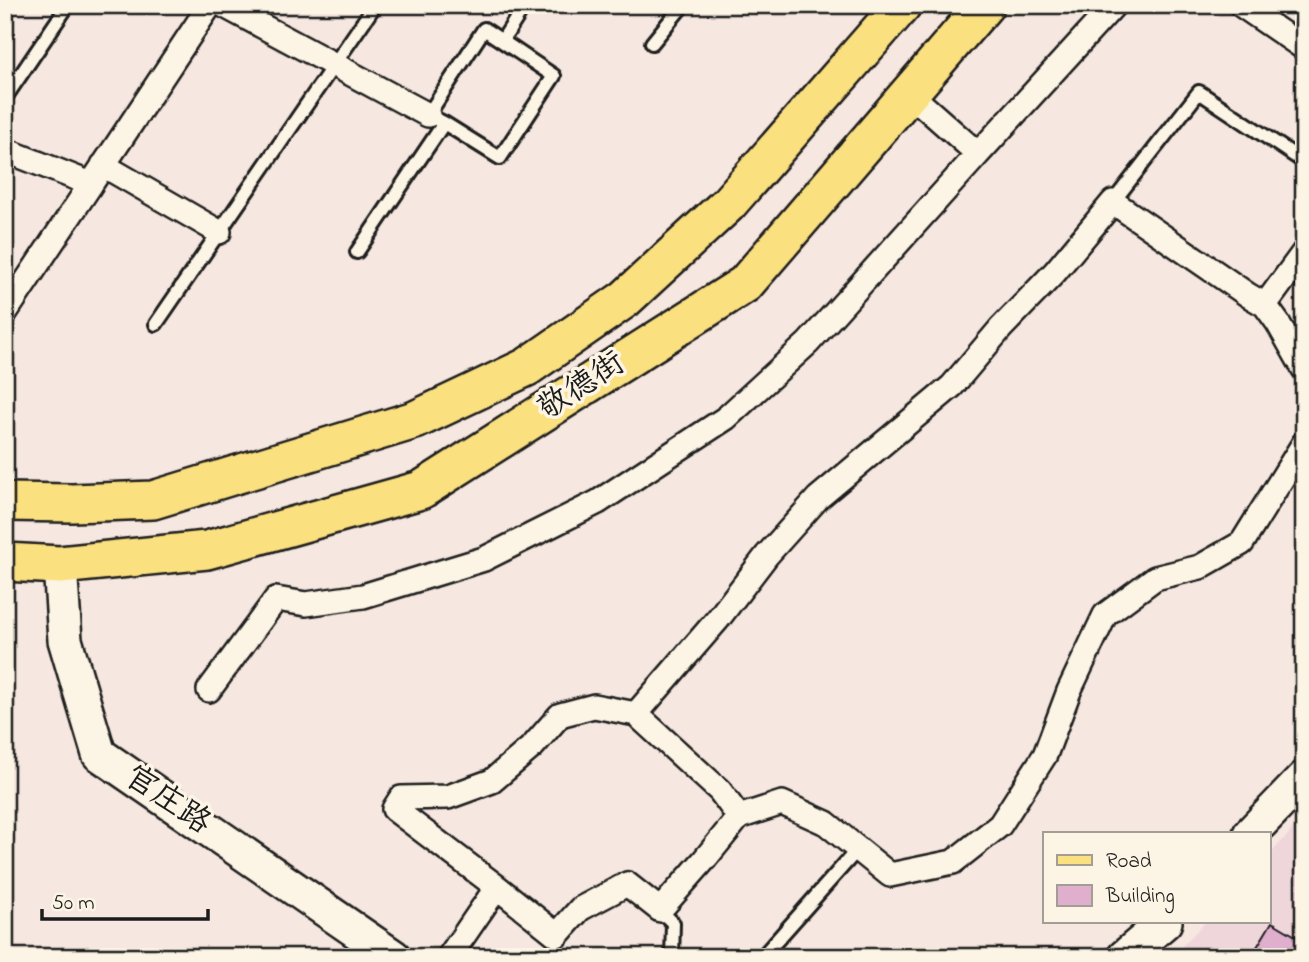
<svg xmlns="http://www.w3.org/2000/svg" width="1309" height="962" viewBox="0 0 1309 962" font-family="'Indie Flower','LXGW WenKai TC',sans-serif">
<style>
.built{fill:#efd6db}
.building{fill:#e0afce;stroke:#1c1c1c;stroke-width:2}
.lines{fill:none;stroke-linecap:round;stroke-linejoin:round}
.lane-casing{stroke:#1c1c1c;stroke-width:18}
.street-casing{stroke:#1c1c1c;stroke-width:28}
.secondary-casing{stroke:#1c1c1c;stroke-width:38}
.primary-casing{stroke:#1c1c1c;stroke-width:42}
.lane{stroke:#fcf5e5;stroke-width:12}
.street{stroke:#fcf5e5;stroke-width:23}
.secondary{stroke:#fcf5e5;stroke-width:33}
.primary{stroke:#fbe080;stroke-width:37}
.labels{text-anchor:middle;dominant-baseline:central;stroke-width:7;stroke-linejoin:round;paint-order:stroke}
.street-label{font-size:32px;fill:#1c1c1c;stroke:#fcf5e5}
</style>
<rect width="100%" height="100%" fill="#f6e7e0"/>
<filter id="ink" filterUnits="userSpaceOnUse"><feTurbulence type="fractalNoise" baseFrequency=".0143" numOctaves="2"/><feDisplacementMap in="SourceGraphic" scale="14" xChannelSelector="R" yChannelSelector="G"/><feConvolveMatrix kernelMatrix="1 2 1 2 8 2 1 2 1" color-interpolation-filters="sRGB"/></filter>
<g filter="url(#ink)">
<path class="built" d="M1304,812V957H1172L1205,922H1269V855L1287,836Z"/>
<path class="building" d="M1272,922L1304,941V957H1251Z"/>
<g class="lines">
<g class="lane-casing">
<path id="lane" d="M652,43L683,5
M5,98L68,5
M444,123L500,158L554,76L502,41
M1113,202L1199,92L1304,162
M357,252L444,123L428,115L484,29L502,41L525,5
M156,324L375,5
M660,910L673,923L672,957
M762,957L858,849"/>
</g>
<g class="street-casing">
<path id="street" d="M223,5L428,115
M1241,5L1304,48
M909,93L978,154L1114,5
M5,150L91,184L5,313
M103,165L219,232
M91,184L210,5
M1265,305L1278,323L1304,369
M209,690L276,599L306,604L363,596L484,559L598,502L726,418L808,343L978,154
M594,706L636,714L720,791L739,817L704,860L660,910L627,884L580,909L557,935L497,887L394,809L401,798L448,797L492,781L533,746L560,715Z
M636,714L718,619L767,555L818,498L952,386L1001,328L1055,272L1113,202L1248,295L1265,305L1304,252
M739,817L782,803L826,823L890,875L953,862L1000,825L1045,755L1069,691L1105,615L1155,578L1200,567L1242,543L1304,443
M449,957L497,887"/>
</g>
<g class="secondary-casing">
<path id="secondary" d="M60,565L65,640L99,754L394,957
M1250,834L1304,778
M1124,957L1165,922"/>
</g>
<g class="primary-casing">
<path id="primary" d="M5,502L72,503L153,500L415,420L527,367L625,299L728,204L902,5
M5,562L60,565L207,550L421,490L745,284L985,5"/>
</g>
<use href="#lane" class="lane"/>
<use href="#street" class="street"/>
<use href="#secondary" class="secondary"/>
<use href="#primary" class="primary"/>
</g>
</g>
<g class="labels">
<g class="street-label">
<text transform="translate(582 387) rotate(-33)">敬德街</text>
<text transform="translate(167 801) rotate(34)">官庄路</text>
</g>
</g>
<rect width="1309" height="962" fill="none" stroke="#fcf5e5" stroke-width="28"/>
<rect x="14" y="14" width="1281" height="934" fill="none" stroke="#1c1c1c" stroke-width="2.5" filter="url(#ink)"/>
<rect x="1043" y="832" width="228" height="91" fill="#fcf5e5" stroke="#a29e95" stroke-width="2"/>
<rect x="1057" y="855" width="35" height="10" fill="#fbe080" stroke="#a29e95" stroke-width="2"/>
<text x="1106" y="867" font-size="21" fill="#1c1c1c">Road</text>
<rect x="1057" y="885" width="35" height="21" fill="#e0afce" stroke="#a29e95" stroke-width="2"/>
<text x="1106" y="902" font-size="21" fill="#1c1c1c">Building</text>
<path d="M42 909v10h166v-10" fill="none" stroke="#1c1c1c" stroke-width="3.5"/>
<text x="52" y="909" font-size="21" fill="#1c1c1c" stroke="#fcf5e5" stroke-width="5" paint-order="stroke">50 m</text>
</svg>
